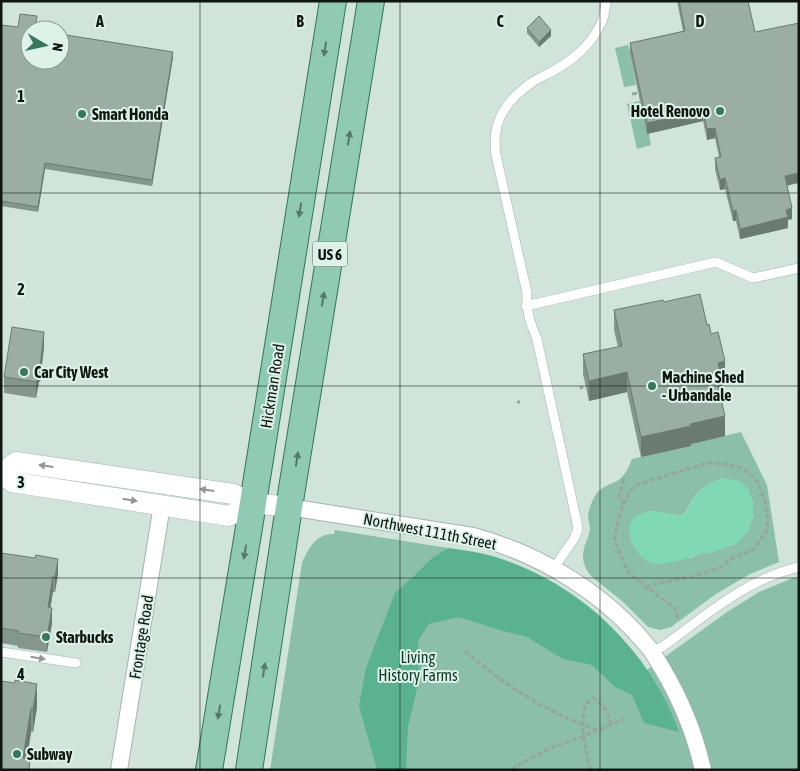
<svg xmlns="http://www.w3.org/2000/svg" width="800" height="771" viewBox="0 0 800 771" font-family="'Asap Condensed',sans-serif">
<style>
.green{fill:#8cbfa9;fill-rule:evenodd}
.forest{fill:#5bb290}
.water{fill:#81d8b5}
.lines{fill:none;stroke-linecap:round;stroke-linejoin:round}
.service-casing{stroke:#a1b5ac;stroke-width:10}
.minor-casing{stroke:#a1b5ac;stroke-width:18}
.tertiary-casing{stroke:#a1b5ac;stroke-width:21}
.primary-casing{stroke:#33735b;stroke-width:28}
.path{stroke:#96a69f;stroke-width:3;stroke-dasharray:5 2.5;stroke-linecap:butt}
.service{stroke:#fff;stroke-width:9}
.minor{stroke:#fff;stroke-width:16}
.tertiary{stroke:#fff;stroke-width:20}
.primary{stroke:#90c9b4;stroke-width:26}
.wall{fill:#84968e}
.shaded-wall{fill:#6c7a74}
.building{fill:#9aaea5;stroke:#6c7a74}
.oneway{fill:#56786c}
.oneway2{fill:#939695}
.grid{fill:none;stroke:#0f1613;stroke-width:1;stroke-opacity:0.55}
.poi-dot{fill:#3a755e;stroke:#ddf2e8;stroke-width:2}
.labels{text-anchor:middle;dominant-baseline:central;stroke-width:4;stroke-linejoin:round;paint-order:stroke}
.shield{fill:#ddf2e8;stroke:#4d5853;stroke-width:1}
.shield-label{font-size:15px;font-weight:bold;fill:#0f1613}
.poi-label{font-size:16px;font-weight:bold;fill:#0f1613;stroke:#ddf2e8;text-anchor:start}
.street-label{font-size:16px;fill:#0f1613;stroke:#ddf2e8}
.park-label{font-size:16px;fill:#10382a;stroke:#ddf2e8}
.grid-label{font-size:16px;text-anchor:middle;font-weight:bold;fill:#0f1613;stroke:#ddf2e8;stroke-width:4;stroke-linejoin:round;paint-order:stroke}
</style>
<rect width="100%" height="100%" fill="#d0e4db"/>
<path class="green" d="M628,45L631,53L630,54L636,85L624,87L615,48Z
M640,101L647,133H649L651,145L637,149L627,104Z
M741,432L767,485L779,562L750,574L716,594L671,627L660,630L648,627L622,601L592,577C583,567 581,557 585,545C587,540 589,535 590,530C590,526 589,522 588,518C588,510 592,500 597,493C603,486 609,485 617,481C625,476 629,467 632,459L690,446V444ZM722,478L747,488L753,503V516L747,532L733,545L704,552L690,558L630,531V527L632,521L652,511L681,516C689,511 689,503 695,496C701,487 712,483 722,478Z
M335,530L448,548L433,557L637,677L727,612L759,592L793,578L799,577V770H270L302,563C308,549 316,533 334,534Z"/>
<path class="forest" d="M448,548C463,550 478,552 492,556C564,577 626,628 662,694C669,706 674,719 679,732L644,723L632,695L615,687L592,665L563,659L527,637L503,631L459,617L429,624L418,641L420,676L408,727L406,770H377L359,706L366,668L395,593L414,576L433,557Z"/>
<path class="water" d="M722,478C728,479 735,479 741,482C745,485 748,489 750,494C757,510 752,528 740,540C734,546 716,550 707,554L704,552C693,557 664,566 652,563C633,557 617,521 643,513C656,509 669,514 682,516C689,511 690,503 695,496C701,487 712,483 722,478Z"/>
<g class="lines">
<g class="service-casing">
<path id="service" d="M526,306L716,262L753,278L799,268
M554,569L560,559L574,539L578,529L576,518L537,339C530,322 526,312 527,293L496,155C491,121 506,100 534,81C542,76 551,73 558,68C574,59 591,44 599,27C604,20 605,10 606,1
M651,650L662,647C704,617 746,579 799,567
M1,652L76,663"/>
</g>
<g class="minor-casing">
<path id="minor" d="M289,507L473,536C541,554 606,594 650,649C654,654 658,662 662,668C681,700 695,734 703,770
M119,770L162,505"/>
</g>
<g class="tertiary-casing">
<path id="tertiary" d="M1,473L12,482L229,516L253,503
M2,473L16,462L233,494L253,503L289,507"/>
</g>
<g class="primary-casing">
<path id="primary" d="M209,770L253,503L333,1
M249,770L289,507L371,1"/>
</g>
<path class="path" d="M632,94L638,93
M580,388L583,387
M517,402H520
M624,504L619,498L624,478
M646,588L654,584L695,576L719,568L733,558L754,549L766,532L768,521L765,500L758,483L752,475L741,468L725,464L707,463L639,484C637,486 634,487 632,489C624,497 614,530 615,542L629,574L642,582L646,588L652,591L658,596L675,608L678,620
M465,651C504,685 548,713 597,730
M512,770L516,766L546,750L584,736L624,719
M591,770C586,756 578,716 587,703C588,701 591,700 593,698C604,705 608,711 611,724"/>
<use href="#service" class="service"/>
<use href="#minor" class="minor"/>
<use href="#tertiary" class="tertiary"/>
<use href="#primary" class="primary"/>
</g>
<path class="wall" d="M677,1H748L787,186L792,219L788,220V228L740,239L736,221H733L725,189L720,190L715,169V158L719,157L715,138L707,140L703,121L647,134L630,54V43L683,31Z
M37,22L36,30H30L173,57L152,186L45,169L38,212L1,206V25L18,27Z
M527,28L551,36L539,47L527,33Z
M664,302L707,325L711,334L725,381L722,382L723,385L722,405L725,436L691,444V446L641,457L627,392L589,401L583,374V354L618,347L614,330V310Z
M44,347L40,382H39L36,398L4,393V377Z
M1,553L58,574L55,592H53L50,607L52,623L47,652L18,648V646L1,643Z
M1,681L37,707L33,732H31L27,759L30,770Z"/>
<path class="shaded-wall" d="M551,30V36L539,47V42Z
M173,52V57L152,186V180Z
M703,111V121L647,134V123Z
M715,128V138L707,140V129Z
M45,163V169L38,212V207Z
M799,173V183L785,186V176Z
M725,178V189L720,190V180Z
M792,208V219L788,220V228L740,239V229L786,210Z
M736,210V221H733V211Z
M44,332V347L40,382V367Z
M725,361V381L718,383V363Z
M39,367V382L36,398V382Z
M627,372V392L589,401V381Z
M725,416V436L691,444V446L641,457V437L690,424Z
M58,559V574L55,592V577Z
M53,576V592L48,622V607Z
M52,608V623L47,652V637Z
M37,684V707L33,732V709Z
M31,708V732L25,770L23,758Z"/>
<path class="building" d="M679,1H748L755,32L799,23V173L785,176L792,208L786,210L788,217L740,229L736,210L733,211L725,178L720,180L715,158L721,157L715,128L707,129L703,111L647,123L630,43L685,31Z
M20,14L37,16L35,30H30V60H60V34L173,52L152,180L45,163L38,207L1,201V25L18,27Z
M539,16L551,30L539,42L527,28Z
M700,294L707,325L709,324L711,334L718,332L725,361L718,363L723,385L718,386L725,416L690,424L691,426L641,437L627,372L589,381L583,354L622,346L614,310L663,300L664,302Z
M12,327L44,332L40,367H39L36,382L4,377Z
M1,553L35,558L36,555L58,559L55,577L53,576L48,607L52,608L47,637L18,633L19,631L1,628Z
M15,680L37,684L33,709L31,708L23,758L30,759L29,770H1V681L15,683Z"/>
<defs><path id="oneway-solid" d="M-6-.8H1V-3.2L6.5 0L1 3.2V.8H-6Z" transform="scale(1.25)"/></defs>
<g class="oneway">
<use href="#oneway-solid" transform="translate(325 49) rotate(99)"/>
<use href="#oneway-solid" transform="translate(349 138) rotate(-81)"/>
<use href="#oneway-solid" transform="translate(300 210) rotate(99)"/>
<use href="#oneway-solid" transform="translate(323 299) rotate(-81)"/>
<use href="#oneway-solid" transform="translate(297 459) rotate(-81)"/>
<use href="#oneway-solid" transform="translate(245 552) rotate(99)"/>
<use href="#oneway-solid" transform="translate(264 670) rotate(-81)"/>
<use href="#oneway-solid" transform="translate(219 712) rotate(99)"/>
</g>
<g class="oneway2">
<use href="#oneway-solid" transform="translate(46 466) rotate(-172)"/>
<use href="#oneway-solid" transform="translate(207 490) rotate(-172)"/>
<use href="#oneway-solid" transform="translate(130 500) rotate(9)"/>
<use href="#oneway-solid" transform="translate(38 658) rotate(9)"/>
</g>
<path class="grid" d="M200,1V770M400,1V770M600,1V770M1,193H799M1,386H799M1,578H799"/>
<g class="poi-dot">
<circle cx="720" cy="111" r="5"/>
<circle cx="82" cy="114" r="5"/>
<circle cx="24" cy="372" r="5"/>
<circle cx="652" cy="386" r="5"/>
<circle cx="46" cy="637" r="5"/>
<circle cx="17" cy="754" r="5"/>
</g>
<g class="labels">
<rect class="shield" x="312.5" y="241.5" width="35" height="25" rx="4"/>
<g class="shield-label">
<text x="330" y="254">US 6</text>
</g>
<g class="poi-label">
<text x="710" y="111" text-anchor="end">Hotel Renovo</text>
<text x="92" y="114">Smart Honda</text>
<text x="34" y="372">Car City West</text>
<text x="662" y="377">Machine Shed<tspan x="662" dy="18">- Urbandale</tspan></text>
<text x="56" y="637">Starbucks</text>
<text x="27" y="754">Subway</text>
</g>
<g class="street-label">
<text transform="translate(272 386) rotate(-81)">Hickman Road</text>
<text transform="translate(430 531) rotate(11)">Northwest 111th Street</text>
<text transform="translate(141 637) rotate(-81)">Frontage Road</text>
</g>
<g class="park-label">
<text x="418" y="657">Living<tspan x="418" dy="18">History Farms</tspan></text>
</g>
</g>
<g class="grid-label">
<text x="100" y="27">A</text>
<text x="300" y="27">B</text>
<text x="500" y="27">C</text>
<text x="700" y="27">D</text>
<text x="21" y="102">1</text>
<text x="21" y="295">2</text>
<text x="21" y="488">3</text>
<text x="21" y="680">4</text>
</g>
<rect width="800" height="771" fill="none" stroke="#0f1613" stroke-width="5"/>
<g transform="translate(45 45) rotate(99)"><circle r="24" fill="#ddf2e8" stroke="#8b9a93"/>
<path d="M0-4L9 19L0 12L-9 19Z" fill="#3a755e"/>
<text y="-8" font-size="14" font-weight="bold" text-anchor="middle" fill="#0f1613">N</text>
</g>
</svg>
